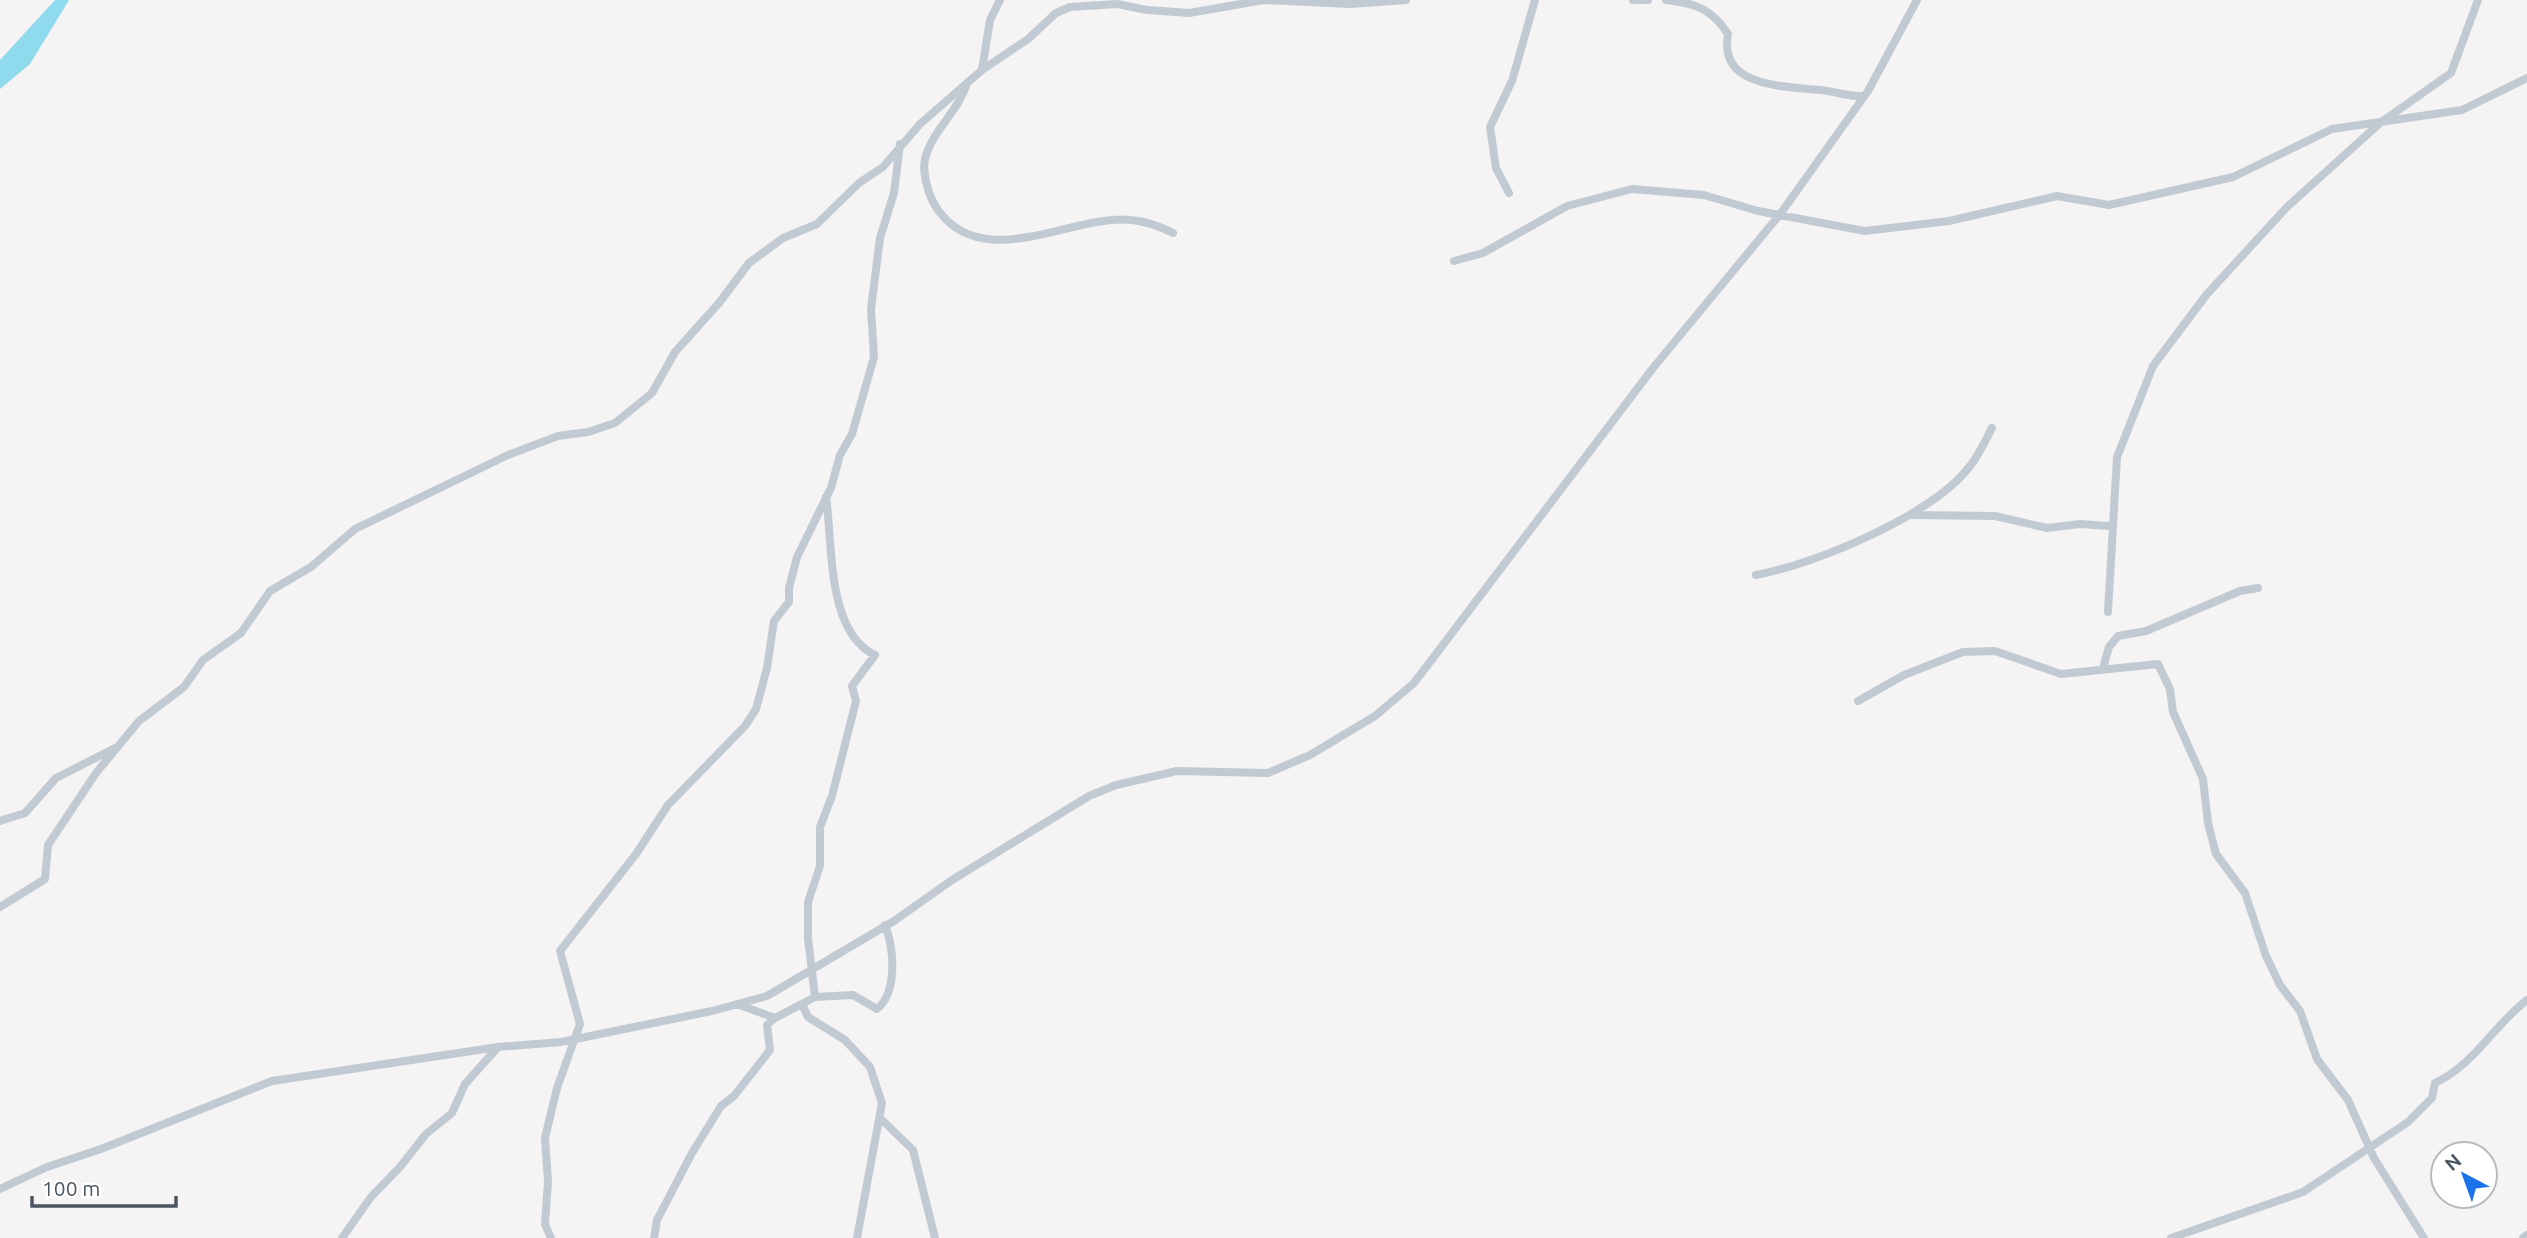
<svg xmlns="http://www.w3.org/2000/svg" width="2527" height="1238" viewBox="0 0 2527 1238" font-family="Ubuntu,sans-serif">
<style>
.water{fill:#90daee}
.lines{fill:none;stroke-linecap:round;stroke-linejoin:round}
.street{stroke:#c1cad2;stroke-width:8}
</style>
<rect width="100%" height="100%" fill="#f5f3f3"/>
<path class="water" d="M55,0H69L30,64L0,89V60Z"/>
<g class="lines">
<path class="street" d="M1264,0L1350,4L1406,0
M1633,0H1648
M1666,0C1695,3 1712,9 1728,34C1718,88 1785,86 1820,90C1835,91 1848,97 1864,96
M982,70L990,20L1000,0
M966,86C957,113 932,131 925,159C922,174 929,198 938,210C979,268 1058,224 1112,220C1135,218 1153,223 1173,233
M1509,193L1496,168L1490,127L1512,81L1535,0
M1454,261L1483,253L1567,206L1632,189L1704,195L1758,211L1865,231L1949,221L2057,196L2109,205L2233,177L2332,129L2462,110L2527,78
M1911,515L1995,516L2047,528L2080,524L2109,526
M1756,575C1816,564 1933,515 1970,466C1979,455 1985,441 1992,428
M2108,612L2117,457L2153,366L2207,294L2287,207L2380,123L2451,73L2478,0
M2103,668L2109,647L2118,636L2146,631L2240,591L2258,588
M1858,701L1904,675L1963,652L1995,651L2061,674L2158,664L2170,689L2173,712L2203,779L2208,823L2216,854L2245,893L2266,956L2280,985L2300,1011L2317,1059L2348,1100L2374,1158L2424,1238
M0,821L25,813L56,778L115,748
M0,907L45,879L48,845L96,773L139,721L184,687L203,660L241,633L270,591L311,567L355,529L508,455L558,436L588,432L615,423L652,393L675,352L719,303L749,263L783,238L817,224L859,183L883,167L920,124L982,70L1028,39L1056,13L1070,7L1117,4L1147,10L1189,13L1264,0
M815,997L808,938V902L820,866V827L832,796L856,701L852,686L875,655C826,632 833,543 826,497
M737,1004L775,1018L815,997L853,995L877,1009C898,992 894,948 885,925
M802,1004L808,1017L845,1040L870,1067L882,1103L857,1238
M880,1118L913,1150L935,1238
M0,1189L47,1167L101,1149L272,1081L498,1047L561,1042L712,1011L767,996L894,921L952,880L1089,796L1116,785L1177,771L1268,773L1310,755L1375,716L1414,683L1653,368L1781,213L1868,91L1917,0
M342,1238L371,1197L400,1167L426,1134L452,1113L465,1084L498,1047
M551,1238L545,1224L548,1181L545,1138L557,1088L580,1024L560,951L636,854L668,805L745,726L756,709L767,668L774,621L789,602V588L797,557L831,488L840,455L852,434L874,357L871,309L880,238L894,193L900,144
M654,1238L657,1220L692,1153L721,1106L734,1096L770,1050L767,1025L775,1018
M2171,1238L2303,1192L2408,1122L2432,1098L2435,1083C2475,1064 2493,1026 2527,1000
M2523,1238L2527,1235"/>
</g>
<g transform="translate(2464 1175) rotate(319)"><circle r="33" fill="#ffffff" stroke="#b7bbc0" stroke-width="2"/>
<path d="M0-5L12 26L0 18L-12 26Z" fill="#1a73e8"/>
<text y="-10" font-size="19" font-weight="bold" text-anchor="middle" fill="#4a5661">N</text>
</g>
<path d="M32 1196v10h144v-10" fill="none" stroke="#4a5661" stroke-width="3.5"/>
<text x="42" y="1196" font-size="21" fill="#4a5661" stroke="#ffffff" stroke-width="5" paint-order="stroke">100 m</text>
</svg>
